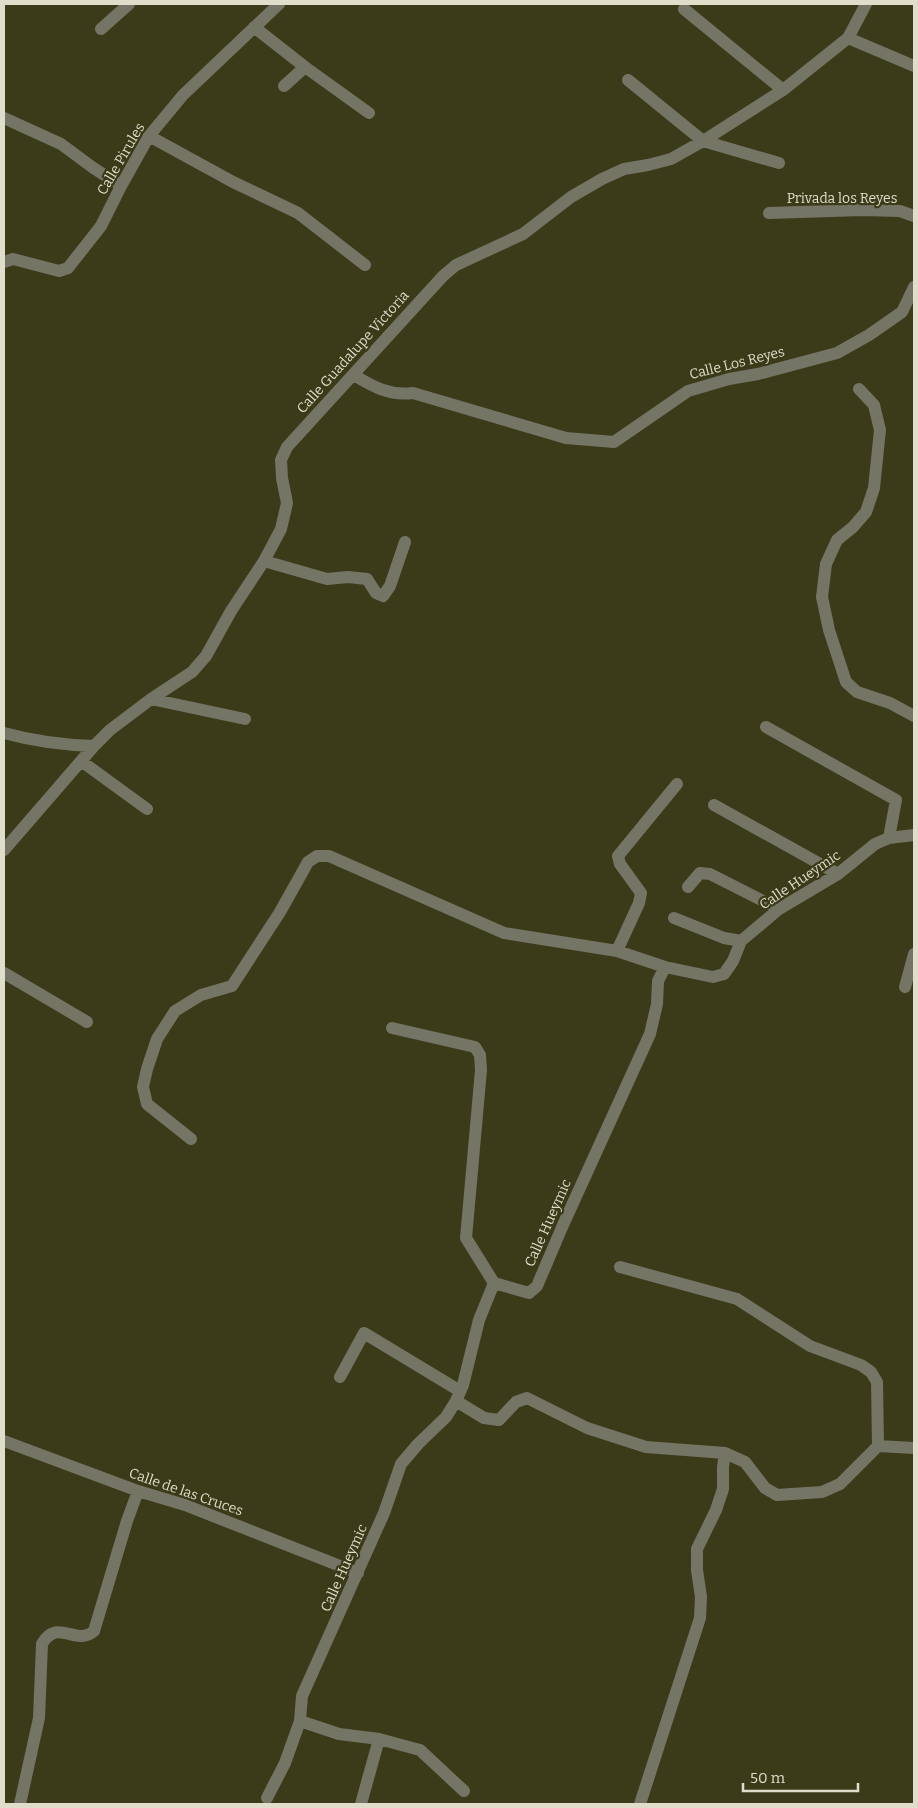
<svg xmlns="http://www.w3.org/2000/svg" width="918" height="1808" viewBox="0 0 918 1808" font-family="Bitter,serif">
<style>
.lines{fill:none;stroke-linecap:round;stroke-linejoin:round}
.minor{stroke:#757566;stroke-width:12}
.labels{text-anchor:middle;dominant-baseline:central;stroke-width:4.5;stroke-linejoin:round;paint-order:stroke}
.street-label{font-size:14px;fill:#dedecb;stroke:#3b3b1a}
</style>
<rect width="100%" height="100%" fill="#3b3b1a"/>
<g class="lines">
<path class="minor" d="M684,9L783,90
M254,27L305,67L284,86
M101,29L129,4
M848,38L914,66
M305,67L369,113
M628,80L703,141L779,163
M4,118L61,144L92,167L121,186
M149,136L233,182L298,213L365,265
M769,213L862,210L900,211L914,216
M4,262L13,259L59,271L68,268L101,226L121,186L149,136L183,95L279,4
M354,375C373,387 390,396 413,393L566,438L614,442L688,391L729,379L758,374L837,353L869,335L902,312L914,287
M859,389L874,405L880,430L874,488L866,512L853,527L837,540L826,564L822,597L829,630L846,682L857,692L890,703L914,716
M264,561L327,579L348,577L367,579L376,593L383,596L390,586L405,542
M151,699L245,719
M766,727L896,800L889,838
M4,733C33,741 63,745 94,746
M81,761L147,809
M714,805L838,874
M4,850L94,746L110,730L151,699L192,672L206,656L231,611L264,561L281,529L287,503L282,478L281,460L287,447L443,276L456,265L523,234L571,197L602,179L624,169L648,165L671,159L703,141L783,90L848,38L866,4
M688,887L700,873L710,874L779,909
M674,918L724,938L741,941
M617,951L639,903L641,893L620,864L618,856L677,784
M4,973L87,1022
M905,987L914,954
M392,1028L475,1047L480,1055L481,1070L466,1238L494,1283
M191,1139L147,1104L143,1087L147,1069L157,1039L175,1011L201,995L232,986L280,912L308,862L317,856H329L504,933L617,951L665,967
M620,1267L737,1299L810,1346L861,1365L871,1372L877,1382L878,1446
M340,1377L364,1333L460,1391
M456,1401L484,1418L499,1420L516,1402L527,1398L587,1428L646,1447L725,1453L745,1462L765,1488L777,1495L822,1492L840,1484L878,1446L914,1448
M4,1441L138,1491L185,1505L358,1573
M300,1721L339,1734L379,1739L420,1750L464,1791
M267,1798L285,1763L300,1721L302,1696L384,1513L401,1464L418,1444L446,1417L456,1401L463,1385L479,1320L494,1283L529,1293L537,1286L563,1225L650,1034L657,1004L658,981L665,967L713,977L724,974L733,961L741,941L779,909L838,874L875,844L889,838L914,835
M20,1804L39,1718L42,1644C57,1617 77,1647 94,1631L127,1521L138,1491
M361,1804L379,1739
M640,1804L700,1618L701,1597L697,1570V1549L716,1510L723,1489V1467L725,1453"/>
</g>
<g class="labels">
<g class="street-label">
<text transform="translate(121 159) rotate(-60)">Calle Pirules</text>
<text x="842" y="198">Privada los Reyes</text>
<text transform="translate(353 352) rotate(-48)">Calle Guadalupe Victoria</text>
<text transform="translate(737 363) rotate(-14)">Calle Los Reyes</text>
<text transform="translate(800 880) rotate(-34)">Calle Hueymic</text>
<text transform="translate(548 1223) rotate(-66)">Calle Hueymic</text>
<text transform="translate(186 1492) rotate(19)">Calle de las Cruces</text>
<text transform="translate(344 1568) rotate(-66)">Calle Hueymic</text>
</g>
</g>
<rect width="918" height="1808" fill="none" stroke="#dedecb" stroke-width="10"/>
<path d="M743 1783v8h115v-8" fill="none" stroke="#dedecb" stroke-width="2.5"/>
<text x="750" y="1783" font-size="15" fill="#dedecb" stroke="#3b3b1a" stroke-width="4" paint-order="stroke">50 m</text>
</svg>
